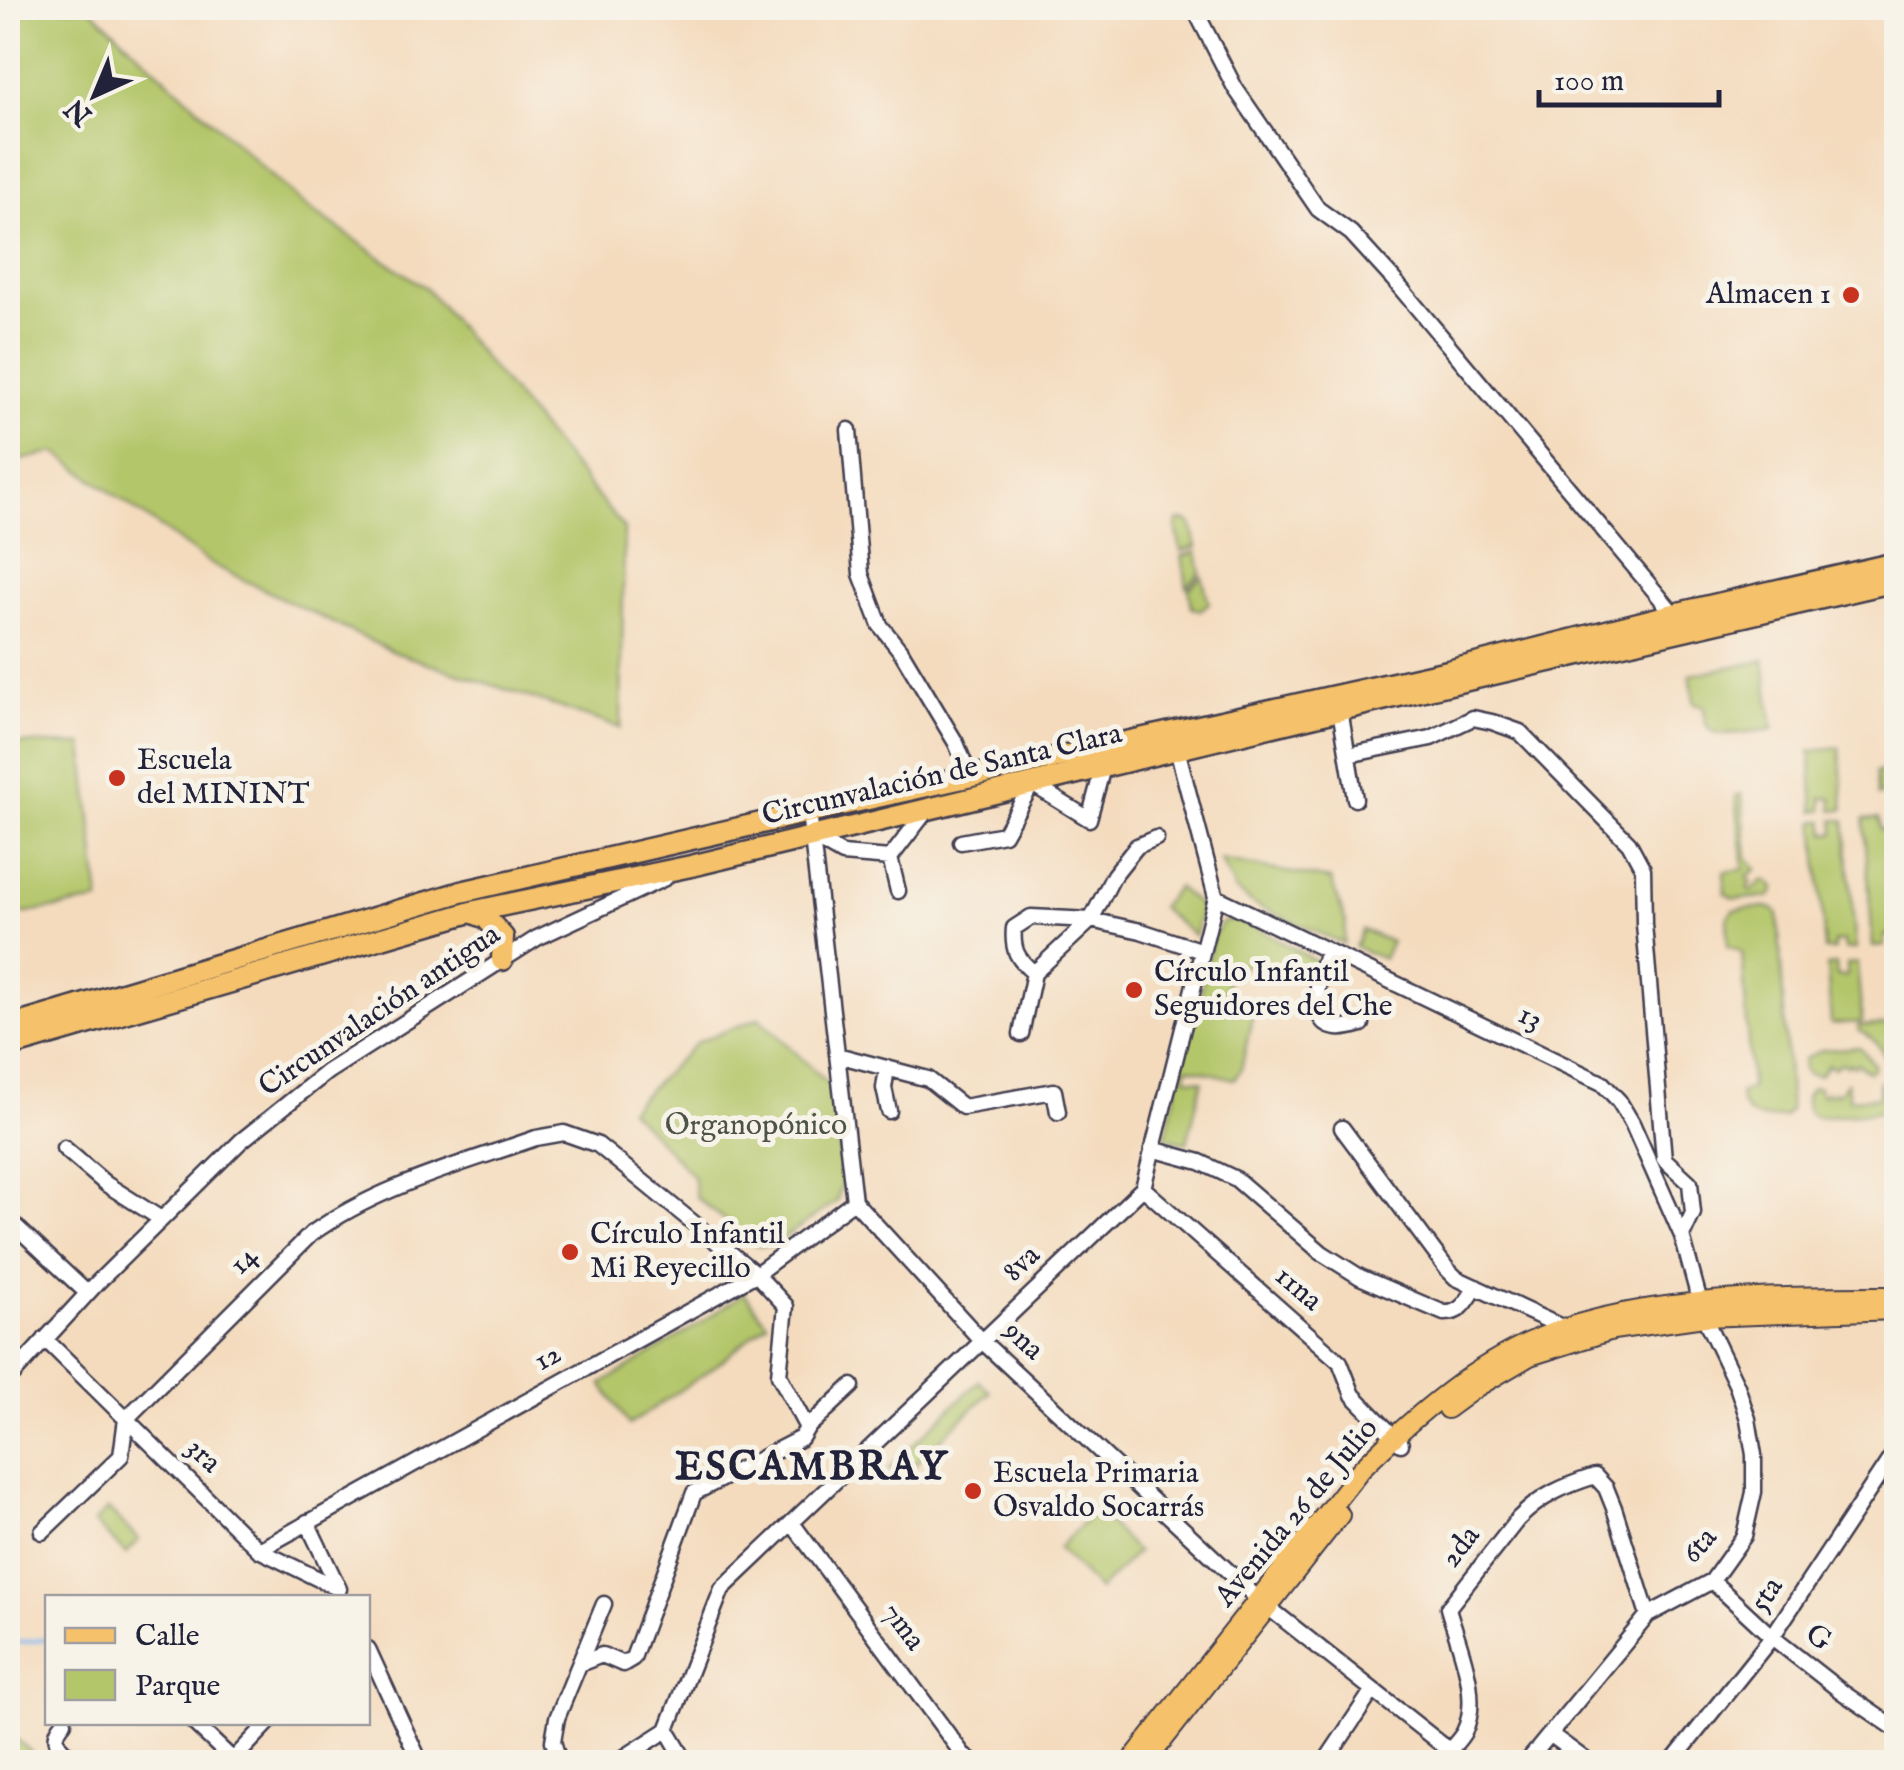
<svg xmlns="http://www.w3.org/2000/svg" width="1904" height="1770" viewBox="0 0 1904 1770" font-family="'IM FELL English',serif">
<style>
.green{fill:#b4c66a;stroke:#6b7452;stroke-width:2.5}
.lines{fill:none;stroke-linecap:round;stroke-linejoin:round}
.stream{stroke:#79b6ec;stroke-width:4}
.minor-casing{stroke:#423e4f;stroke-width:19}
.major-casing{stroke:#423e4f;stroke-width:22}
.highway-casing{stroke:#423e4f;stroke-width:25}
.minor{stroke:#fff;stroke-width:14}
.major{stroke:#f5c16b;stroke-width:18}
.highway{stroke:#f5c16b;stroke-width:20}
.poi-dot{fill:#c8321e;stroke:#f7f3e8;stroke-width:4}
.labels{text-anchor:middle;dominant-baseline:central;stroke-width:10;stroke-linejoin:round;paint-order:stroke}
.poi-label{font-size:30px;fill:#22223b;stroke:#f7f3e8;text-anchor:start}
.street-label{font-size:30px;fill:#22223b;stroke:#f7f3e8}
.park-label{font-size:30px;fill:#4e5349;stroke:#f7f3e8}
.district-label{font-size:40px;font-weight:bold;letter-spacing:2.5px;fill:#22223b;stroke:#f7f3e8}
</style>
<rect width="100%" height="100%" fill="#f7f3e8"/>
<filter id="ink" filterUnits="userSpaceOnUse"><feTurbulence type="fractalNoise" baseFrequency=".01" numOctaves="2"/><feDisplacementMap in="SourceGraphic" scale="20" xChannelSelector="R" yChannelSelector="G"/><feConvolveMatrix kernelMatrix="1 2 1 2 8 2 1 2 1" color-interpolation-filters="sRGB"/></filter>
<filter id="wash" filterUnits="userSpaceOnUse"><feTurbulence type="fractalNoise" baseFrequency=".0048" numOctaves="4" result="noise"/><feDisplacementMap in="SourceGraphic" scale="40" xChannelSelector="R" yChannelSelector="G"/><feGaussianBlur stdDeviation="2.25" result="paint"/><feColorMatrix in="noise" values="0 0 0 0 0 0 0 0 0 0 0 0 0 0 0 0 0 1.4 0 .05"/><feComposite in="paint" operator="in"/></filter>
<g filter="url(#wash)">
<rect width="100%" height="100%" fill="#f4dbbe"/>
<path class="green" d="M8,8H90L301,203L427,289L624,529L621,728L391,651L211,564L55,452L8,463Z
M1185,520L1192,525L1197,547L1181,551L1176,527L1178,521Z
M1197,552L1201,572L1187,587L1182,556Z
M1202,576L1209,603L1200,610L1192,608L1189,589Z
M1764,660L1773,729C1760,730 1717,739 1709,729C1704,723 1705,713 1704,706L1694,703L1690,675Z
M8,743L83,745L100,901L8,916Z
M1840,748L1844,809L1833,810L1832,798H1822L1823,810L1814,811L1810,751Z
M1896,771V794L1878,796L1876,772Z
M1742,794L1747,857L1757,869L1747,877L1752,882L1748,887L1752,891L1762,881H1768L1774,888L1773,894L1768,897L1735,899L1725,893L1724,872L1744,869L1736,796Z
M1892,817H1896V942V935L1884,936V946L1873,947L1864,819L1879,818L1881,830L1893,829Z
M1834,820H1845L1856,949H1845L1844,941L1834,942V950H1825L1815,821H1824L1826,834L1835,833Z
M1220,860L1331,880L1346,922L1344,944L1255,905L1236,891Z
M1177,887L1201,907L1195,936L1160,908Z
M1768,907L1775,910L1778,915L1790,1110L1784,1117C1761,1120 1743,1121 1740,1093L1751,1088L1742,952L1728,946L1727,918L1733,910Z
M1236,919L1249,923L1317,962L1310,980L1231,963L1224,999L1254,1008L1241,1070L1234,1079L1188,1067L1186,1077L1202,1081L1187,1143L1165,1137L1214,934L1222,923Z
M1363,930L1391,942L1383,959L1355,947Z
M1857,963L1862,1022L1831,1024L1827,966L1836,965L1837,976H1847V964Z
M759,1018L832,1087L843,1178L837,1201L772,1246H757L696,1197L693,1176L629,1109L697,1042Z
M1896,1024V1089C1887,1064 1885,1041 1859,1031L1858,1026Z
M1860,1047L1874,1064L1873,1069L1868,1072L1857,1063L1854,1066L1849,1063L1847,1066L1842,1063L1833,1068L1828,1065L1819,1076L1807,1074L1803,1069L1804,1059L1822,1050Z
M1879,1080L1888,1102L1882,1112L1817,1117C1806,1114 1805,1106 1806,1096L1812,1088H1819V1093L1822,1096L1826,1092L1830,1095L1833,1091L1837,1094L1847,1083L1849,1099L1879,1097Z
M744,1293L767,1323L718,1364L629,1425L602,1384L696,1326Z
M979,1381L990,1392L899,1479L889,1468Z
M108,1509L139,1540L126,1554L94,1523Z
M1096,1510L1137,1552L1099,1590L1058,1548Z
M13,1736L42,1762H8V1742Z"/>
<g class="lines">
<path class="stream" d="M8,1644L48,1639"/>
</g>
</g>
<g filter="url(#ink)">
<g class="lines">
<g class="minor-casing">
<path id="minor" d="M1194,8L1235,88L1318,209L1351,233L1393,279L1678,619
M849,430L861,574L880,625L902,653L956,743L970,777
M1340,710L1355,799
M1348,755L1431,738L1473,718L1492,722L1520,732L1629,843L1643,869L1644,924L1664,1159L1690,1183L1693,1213L1682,1236
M809,812L854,1201L982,1341L1259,1600L1464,1762
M812,837L842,854L890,858L927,810
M961,842L1004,834L1032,784L1089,819L1103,767
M890,858L898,891
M1216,897L1602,1083L1619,1101L1632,1123L1682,1236L1704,1317L1737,1386L1748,1419L1754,1455V1492L1744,1536L1712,1581L1648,1615L1527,1762
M1327,951C1321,969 1303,1026 1338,1028C1346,1029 1355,1026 1362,1024
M1034,973C1017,959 1012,950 1014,928L1031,917L1091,920L1141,931L1202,951
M1021,1034L1034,973L1091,920L1114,875L1137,846L1156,838
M837,1055L928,1079L963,1107L1054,1091L1058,1112
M887,1068L884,1088L889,1111
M1342,1128L1447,1269L1456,1278L1564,1328
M64,1148L106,1184L161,1219
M1152,1149L1200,1162L1236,1179L1322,1253L1360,1277L1444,1313C1461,1314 1467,1301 1476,1287
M1143,1188L1340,1362L1353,1395L1401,1444
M8,1219L87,1293
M45,1339L259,1550L339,1589
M8,1380L97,1283L241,1141L327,1072L537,938L665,878
M307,1522L339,1589
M792,1523L964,1756L972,1762
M42,1532L121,1456L126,1419L311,1234C378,1186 459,1165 536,1138L564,1133L598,1145L756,1274L786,1306L779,1375L807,1428
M259,1550L756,1274L854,1201
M1712,1581L1772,1637L1842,1692L1896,1729
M368,1649L420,1762
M582,1663L602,1655L623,1664L633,1658L694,1493L801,1438L807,1428L852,1386
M64,1722C47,1741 62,1749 76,1762
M193,1722L235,1762
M667,1730L722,1589L1143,1188L1216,897L1177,749
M667,1730L686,1762
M1550,1734L1588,1762
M1449,1751C1454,1745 1461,1738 1464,1732C1482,1696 1458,1644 1448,1608L1518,1519C1542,1495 1564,1486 1595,1476L1606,1488L1614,1508L1648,1615
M231,1762L269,1722
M559,1762L553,1741L557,1718L604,1604
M617,1762L667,1730
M1325,1762L1373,1690
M1672,1762L1772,1637L1896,1450"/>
</g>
<g class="major-casing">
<path id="major" d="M1447,1409L1477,1387L1530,1356L1613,1330L1704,1317L1896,1310
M1130,1762L1361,1469C1409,1421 1464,1373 1525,1344C1629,1294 1783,1296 1896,1296
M1146,1762L1340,1515"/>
</g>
<g class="highway-casing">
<path id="highway" d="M471,912L486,918L503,937L502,960
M8,1027L461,892L809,812L1448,671L1674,614L1896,563
M8,1047L471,912L691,866L1411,693L1896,581"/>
</g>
<use href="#minor" class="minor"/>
<use href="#major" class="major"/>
<use href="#highway" class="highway"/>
</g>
</g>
<g class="poi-dot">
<circle cx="1851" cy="295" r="10"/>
<circle cx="117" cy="778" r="10"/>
<circle cx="1134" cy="990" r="10"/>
<circle cx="570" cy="1252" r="10"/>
<circle cx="973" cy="1491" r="10"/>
</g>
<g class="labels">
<g class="poi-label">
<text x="1831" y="295" text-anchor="end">Almacen 1</text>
<text x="137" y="761">Escuela<tspan x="137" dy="34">del MININT</tspan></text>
<text x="1154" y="973">Círculo Infantil<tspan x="1154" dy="34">Seguidores del Che</tspan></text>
<text x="590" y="1235">Círculo Infantil<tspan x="590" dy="34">Mi Reyecillo</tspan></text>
<text x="993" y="1474">Escuela Primaria<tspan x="993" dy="34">Osvaldo Socarrás</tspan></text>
</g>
<g class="street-label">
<text transform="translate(942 775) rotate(-13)">Circunvalación de Santa Clara</text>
<text transform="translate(380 1011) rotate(-34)">Circunvalación antigua</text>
<text transform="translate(1530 1018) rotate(26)">13</text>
<text transform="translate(244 1261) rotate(-45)">14</text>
<text transform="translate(1022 1264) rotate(-43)">8va</text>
<text transform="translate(1298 1289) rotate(41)">11na</text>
<text transform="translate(1023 1341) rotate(43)">9na</text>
<text transform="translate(548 1358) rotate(-29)">12</text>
<text transform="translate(203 1456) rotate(44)">3ra</text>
<text transform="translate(1297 1513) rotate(-50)">Avenida 26 de Julio</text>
<text transform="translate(1700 1546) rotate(-49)">6ta</text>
<text transform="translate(1461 1547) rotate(-52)">2da</text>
<text transform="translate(1767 1595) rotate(-56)">5ta</text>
<text transform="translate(903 1627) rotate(54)">7ma</text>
<text transform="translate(1818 1638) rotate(38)">G</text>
</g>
<g class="park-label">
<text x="756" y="1126">Organopónico</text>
</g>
<g class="district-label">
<text x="812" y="1468">ESCAMBRAY</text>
</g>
</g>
<rect width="1904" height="1770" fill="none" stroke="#f7f3e8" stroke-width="40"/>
<rect x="45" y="1595" width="325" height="130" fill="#f7f3e8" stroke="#a29fa3" stroke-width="2.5"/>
<rect x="65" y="1628" width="50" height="15" fill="#f5c16b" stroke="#a29fa3" stroke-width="2.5"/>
<text x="135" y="1645" font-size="30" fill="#22223b">Calle</text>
<rect x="65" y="1670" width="50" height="30" fill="#b4c66a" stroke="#a29fa3" stroke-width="2.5"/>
<text x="135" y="1695" font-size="30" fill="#22223b">Parque</text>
<g transform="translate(95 95) rotate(224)" stroke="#f7f3e8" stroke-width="8" paint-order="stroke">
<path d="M0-8L18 38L0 25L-18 38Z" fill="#22223b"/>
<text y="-15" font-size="28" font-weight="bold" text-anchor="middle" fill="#22223b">N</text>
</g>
<path d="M1539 90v15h180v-15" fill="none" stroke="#22223b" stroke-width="5"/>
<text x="1554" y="90" font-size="30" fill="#22223b" stroke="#f7f3e8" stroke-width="8" paint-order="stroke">100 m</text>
</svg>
